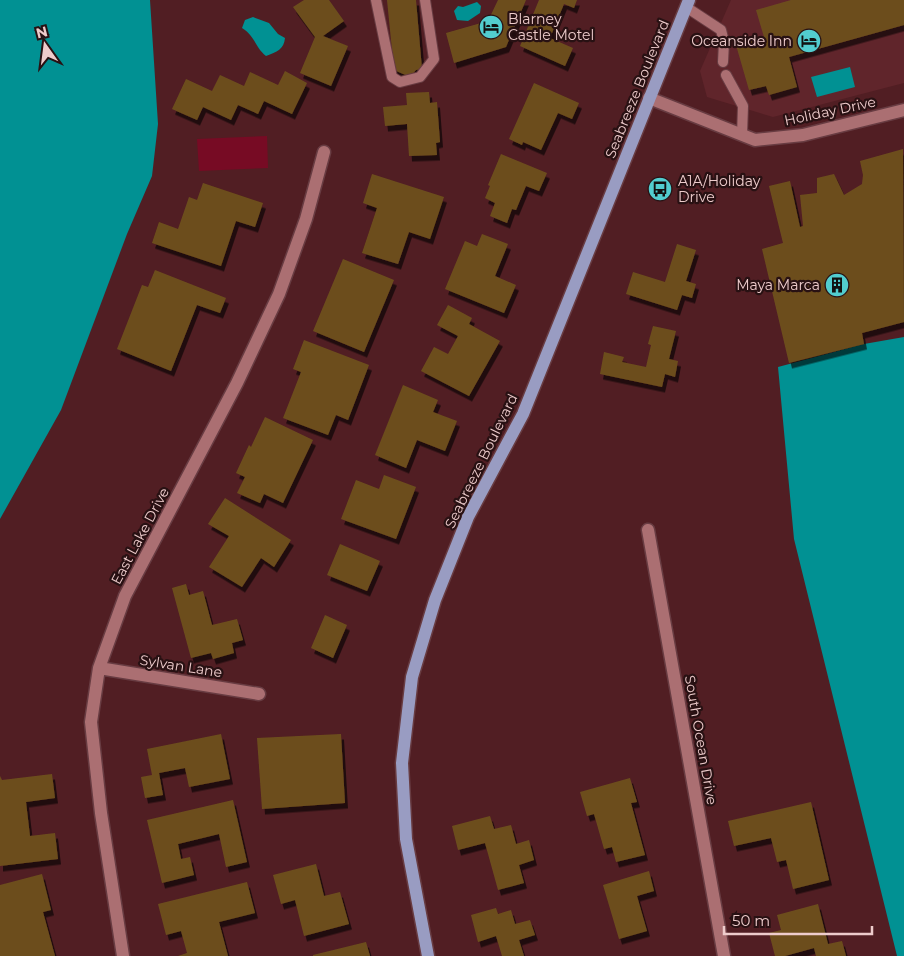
<svg xmlns="http://www.w3.org/2000/svg" width="904" height="956" viewBox="0 0 904 956" font-family="Montserrat,sans-serif">
<style>
.built{fill:#60252b}
.green{fill:#770b24}
.water{fill:#019193}
.building{fill:#6c4e1d;filter:url(#shadow)}
.lines{fill:none;stroke-linecap:round;stroke-linejoin:round}
.lane-casing{stroke:#683c42;stroke-width:12}
.street-casing{stroke:#683c42;stroke-width:15}
.primary-casing{stroke:#683c42;stroke-width:15}
.lane{stroke:#ab6f72;stroke-width:10}
.street{stroke:#ab6f72;stroke-width:12}
.primary{stroke:#999cc2;stroke-width:12}
.labels{text-anchor:middle;dominant-baseline:central;stroke-width:4.5;stroke-linejoin:round;paint-order:stroke}
.poi-label{font-size:14px;fill:#ecc;stroke:#281113;text-anchor:start}
.street-label{font-size:14px;fill:#ecc;stroke:#281113}
</style>
<defs>
<filter id="shadow"><feDropShadow dx="3" dy="5.5" stdDeviation="0" flood-color="#0009"/></filter>
</defs>
<rect width="100%" height="100%" fill="#511e23"/>
<path class="built" d="M731,0H904V83L773,117L707,97L700,71Z"/>
<path class="green" d="M267,136L268,168L199,171L197,139Z"/>
<path class="water" d="M0,0H150L158,124L152,176L127,234L61,410L0,519Z
M477,2L481,6L480,13L468,21L457,20L454,11L458,6L463,7Z
M253,17L269,23L278,34L285,38C284,49 277,52 266,56C255,47 255,36 242,28L245,20Z
M850,67L855,87L817,97L811,77Z
M904,337V956H897L794,539L778,367L864,344Z"/>
<path class="building" d="M304,0H329L344,21L323,36L348,46L331,86L300,73L315,37L293,7Z
M387,0H416L422,69L416,70L410,77L394,70Z
M498,0H526L506,47L454,63L446,33L488,21Z
M539,0H577L574,8L564,4L550,38L573,48L565,66L520,46Z
M791,0H904V25L789,57L797,87L769,95L766,86L749,90L736,45L764,37L756,10Z
M285,71L307,83L292,114L264,101L258,114L238,105L231,120L203,107L197,120L172,109L186,79L212,91L220,75L244,86L250,72L278,85Z
M534,83L579,103L572,119L558,113L541,150L523,142L522,145L509,139Z
M429,92L430,103L437,102L440,142L436,143L437,155L409,156L407,124L385,126L383,107L407,105L406,93Z
M903,149L904,322L862,333L864,344L789,363L762,249L783,243L769,186L790,181L800,227L803,226L800,195L817,193V178L834,174L844,195L862,184L863,175L860,161Z
M501,154L547,173L539,191L526,186L516,210L512,209L507,223L490,216L495,203L485,198L490,186L488,185Z
M372,174L444,197L430,239L409,232L398,264L362,253L377,208L363,203Z
M203,183L263,203L255,227L236,221L221,266L152,243L159,222L178,229L189,197L197,200Z
M482,234L508,244L495,276L516,285L504,313L445,289L465,241L477,246Z
M677,244L696,250L686,281L696,284L692,298L682,295L677,310L626,294L633,272L665,282Z
M343,259L394,280L364,352L313,331Z
M155,270L226,298L220,313L197,305L171,371L117,349L142,285L148,287Z
M448,305L472,318L469,324L500,341L469,396L421,371L434,347L448,354L458,336L437,325Z
M653,326L676,331L669,359L678,361L675,377L665,374L662,387L600,374L604,352L624,357L622,362L646,367L651,345L648,344Z
M304,340L369,365L348,420L336,415L328,435L283,418L301,372L293,369Z
M403,385L438,400L433,412L457,421L445,451L417,440L406,468L375,455Z
M265,417L313,440L283,503L264,494L260,503L237,493L245,477L236,473L249,445L251,447Z
M384,475L416,487L396,539L341,519L356,480L379,489Z
M225,498L291,540L274,567L261,558L242,587L209,567L229,536L208,524Z
M340,544L380,561L367,591L327,575Z
M186,584L189,595L203,591L212,625L237,619L243,640L232,643L234,653L213,659L211,653L191,658L172,588Z
M325,615L347,625L333,658L311,648Z
M221,734L230,779L189,787L185,768L159,773L163,795L145,798L141,777L152,775L147,749Z
M341,734L345,803L262,809L257,738Z
M52,774L55,798L26,802L30,836L55,833L58,859L0,866V776L2,780Z
M630,778L637,802L631,803L645,855L616,862L612,847L604,849L594,814L587,816L580,792Z
M233,800L247,862L226,867L219,834L178,844L181,859L190,857L194,875L162,883L147,820Z
M811,802L829,880L793,889L786,860L777,862L771,838L734,846L728,821Z
M490,816L494,829L511,825L516,844L529,840L534,860L519,865L524,883L498,890L485,843L458,850L452,826Z
M316,864L324,896L340,892L349,924L304,936L295,900L281,904L273,875Z
M649,871L654,891L637,896L647,931L619,939L603,885Z
M42,874L51,910L43,912L55,956H0V885Z
M247,882L255,913L219,922L228,956H178L187,953L181,931L166,935L158,904Z
M818,904L828,944L842,941L846,956H816L814,948L785,956H775L769,933L781,930L777,915Z
M496,908L498,914L511,910L515,924L530,920L535,935L519,940L524,956H502L496,936L478,942L471,915Z
M366,942L370,956H313V955Z"/>
<g class="lines">
<g class="lane-casing">
<path id="lane" d="M376,0L392,77L400,82L420,77L434,59L425,0
M686,7L721,30L724,42L723,62
M726,75L743,106L742,135"/>
</g>
<g class="street-casing">
<path id="street" d="M649,98L755,140L803,135L904,110
M648,530L724,956
M99,668L259,694
M123,956L101,813L91,722L99,668L125,596L237,383L279,294L306,219L324,152"/>
</g>
<g class="primary-casing">
<path id="primary" d="M428,956L406,839L402,763L412,677L435,600L468,517L523,414L689,0"/>
</g>
<use href="#lane" class="lane"/>
<use href="#street" class="street"/>
<use href="#primary" class="primary"/>
</g>
<defs>
<g id="hotel-disc" transform="scale(1.25)"><circle r="9.5" fill="#52cdcf" stroke="#281113"/><path d="M-6-4.5h1.5V1H6V5H4.5V3h-9V5H-6ZM-4 0a1.8 1.8 0 1 1 3.6 0ZM.5 0V-2.5h3Q6-2.5 6 0Z" fill="#111"/></g>
<g id="bus-disc" transform="scale(1.25)"><circle r="9.5" fill="#52cdcf" stroke="#281113"/><path d="M-5-6H5V4H4V6H2V4H-2V6H-4V4H-5ZM-3.5-4V0h7V-4ZM-3.5 1.2v1.5H-2V1.2ZM2 1.2v1.5H3.5V1.2Z" fill="#111"/></g>
<g id="building-disc" transform="scale(1.25)"><circle r="9.5" fill="#52cdcf" stroke="#281113"/><path d="M-4-6H4V6H1V3H-1V6H-4ZM-2.5-4.3h1.7v1.8h-1.7ZM.8-4.3h1.7v1.8H.8ZM-2.5-1h1.7V.8h-1.7ZM.8-1h1.7V.8H.8Z" fill="#111"/></g>
</defs>
<g fill-rule="evenodd">
<use href="#hotel-disc" x="491" y="27"/>
<use href="#hotel-disc" x="809" y="41"/>
<use href="#bus-disc" x="660" y="189"/>
<use href="#building-disc" x="837" y="285"/>
</g>
<g class="labels">
<g class="poi-label">
<text x="508" y="19">Blarney<tspan x="508" dy="16">Castle Motel</tspan></text>
<text x="792" y="41" text-anchor="end">Oceanside Inn</text>
<text x="678" y="181">A1A/Holiday<tspan x="678" dy="16">Drive</tspan></text>
<text x="820" y="285" text-anchor="end">Maya Marca</text>
</g>
<g class="street-label">
<text transform="translate(637 89) rotate(-68)">Seabreeze Boulevard</text>
<text transform="translate(830 111) rotate(-12)">Holiday Drive</text>
<text transform="translate(481 461) rotate(-64)">Seabreeze Boulevard</text>
<text transform="translate(140 536) rotate(-62)">East Lake Drive</text>
<text transform="translate(181 666) rotate(9)">Sylvan Lane</text>
<text transform="translate(701 740) rotate(80)">South Ocean Drive</text>
</g>
</g>
<g transform="translate(45 45) rotate(346)" stroke="#281113" stroke-width="4" paint-order="stroke">
<path d="M0-4L9 19L0 12L-9 19Z" fill="#eecccc"/>
<text y="-8" font-size="14" font-weight="bold" text-anchor="middle" fill="#eecccc">N</text>
</g>
<path d="M724 926v8h148v-8" fill="none" stroke="#eecccc" stroke-width="2.5"/>
<text x="732" y="926" font-size="15" fill="#eecccc" stroke="#281113" stroke-width="4" paint-order="stroke">50 m</text>
</svg>
